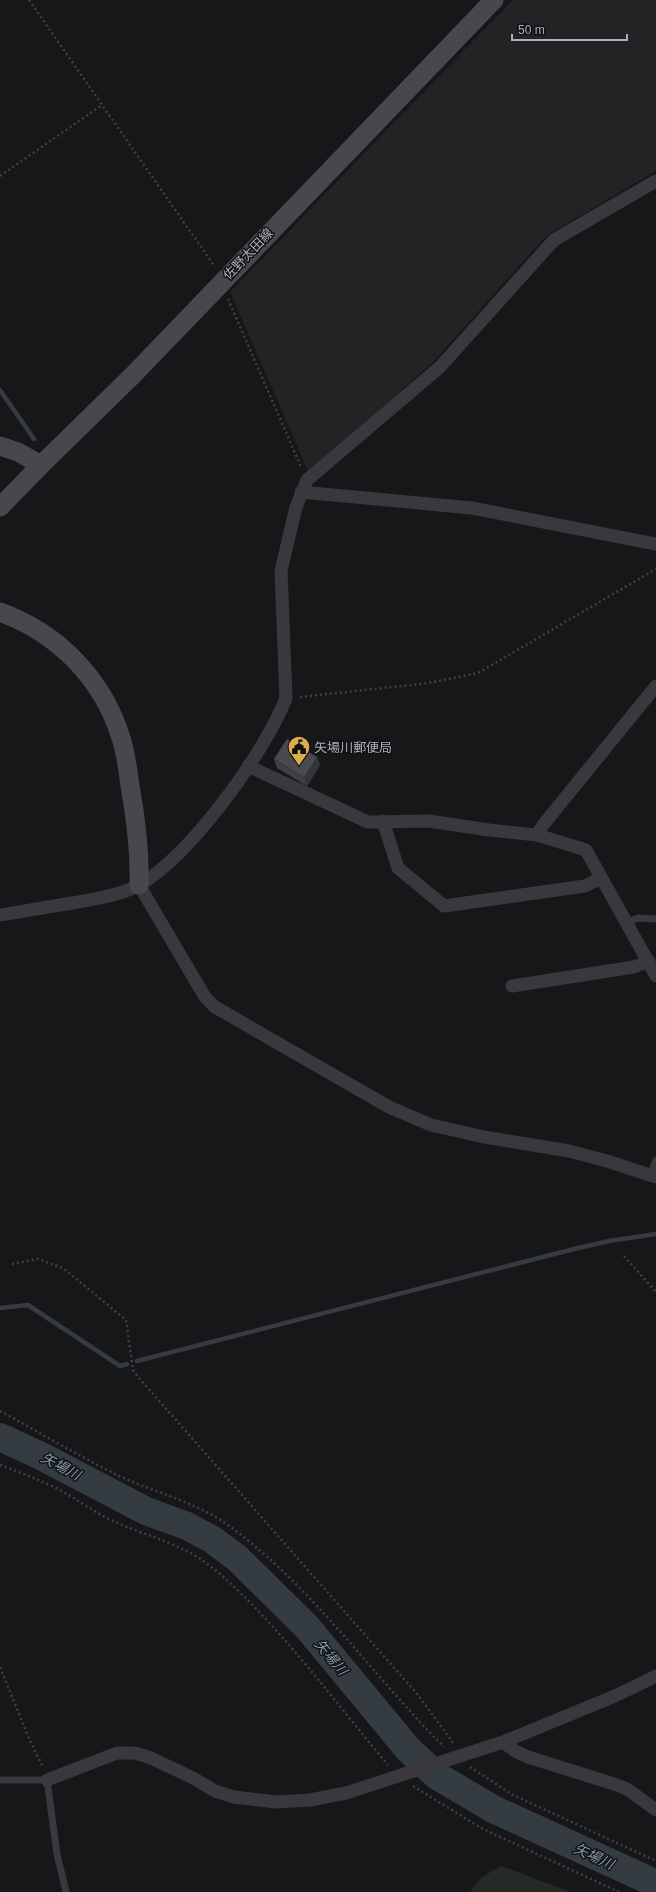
<svg xmlns="http://www.w3.org/2000/svg" width="656" height="1892" viewBox="0 0 656 1892" font-family="Helvetica,'Noto Sans JP',sans-serif">
<style>
.built{fill:#232326}
.green{fill:#242a25}
.lines{fill:none;stroke-linecap:round;stroke-linejoin:round}
.stream{stroke:#343c42;stroke-width:4.5}
.river{stroke:#343c42;stroke-width:28}
.path{stroke:#3f4044;stroke-width:2.5;stroke-dasharray:2 3;stroke-linecap:butt}
.lane{stroke:#39393d;stroke-width:7}
.street{stroke:#39393d;stroke-width:13}
.secondary{stroke:#47484d;stroke-width:19}
.wall{fill:#3f4043}
.shaded-wall{fill:#333437}
.building{fill:#494a4e;stroke:#333437}
.labels{text-anchor:middle;dominant-baseline:central;stroke-width:3;stroke-linejoin:round;paint-order:stroke}
.street-label{font-size:13px;fill:#abafb7;stroke:#121214}
.poi-label{font-size:13px;fill:#abafb7;stroke:#121214;text-anchor:start}
.water-label{font-size:14px;font-style:italic;fill:#869bae;stroke:#121214}
</style>
<rect width="100%" height="100%" fill="#171719"/>
<path class="built" d="M513,0H656V171L546,236L434,361L309,473L230,292Z"/>
<path class="green" d="M501,1866L563,1889L569,1892H470L482,1877Z"/>
<g class="lines">
<path class="stream" d="M0,390L34,439
M0,1308L28,1305L120,1366L127,1364
M137,1361L574,1249L609,1241L656,1234"/>
<path class="river" d="M0,1437L41,1456L146,1511L187,1526L213,1540L237,1558L307,1627L408,1749L437,1776L493,1809L646,1879L656,1885"/>
<path class="path" d="M29,0L215,267
M0,176L102,105
M228,299L301,467
M300,697L429,683L478,673L656,569
M624,1256L656,1292
M12,1264L38,1259L63,1268L126,1320L133,1370L139,1378L418,1695L454,1744
M0,1411C39,1432 77,1455 117,1475C155,1493 198,1502 232,1528C313,1588 373,1676 444,1747
M0,1465C19,1472 37,1479 56,1488C73,1497 88,1508 105,1517C134,1532 166,1539 194,1555C220,1571 241,1593 262,1615C307,1663 346,1715 388,1765
M0,1667L30,1741L43,1767
M470,1767L513,1795L656,1861
M413,1786L481,1828L619,1892"/>
<path class="lane" d="M627,922L638,918L656,919
M650,1175L656,1160
M0,1780H47L57,1854L66,1892"/>
<path class="street" d="M301,492L472,508L656,544
M248,766L368,822L429,821L489,830L537,835L586,850L656,976
M383,821L398,868L444,906L585,886L601,878
M537,835L543,825L656,686
M139,885L205,997L215,1007L389,1107L431,1125L484,1137L569,1151L607,1161L656,1177
M0,915C24,911 48,907 72,903C94,899 119,896 139,885C191,855 264,754 286,698L281,571L296,507L307,480L440,367L554,240L656,181
M512,986L634,967L649,961
M503,1742L515,1751L528,1757L617,1785L627,1789L656,1810
M47,1780L117,1753H135L151,1758L193,1778L215,1791L234,1797L276,1802L310,1800L346,1793L503,1742L615,1696L656,1676"/>
<path class="secondary" d="M0,446L18,452L41,465
M0,507L41,465L134,374L494,0
M0,612C58,633 103,679 121,738C126,753 128,770 130,786C136,819 140,851 139,885"/>
</g>
<path class="wall" d="M317,757L320,765L307,786L277,768L274,759Z"/>
<path class="shaded-wall" d="M317,757L320,765L307,786L304,778Z"/>
<path class="building" d="M287,739L317,757L304,778L274,759Z"/>
<defs>
<g id="civic-pin" transform="scale(1.15)"><path d="M0 17L-7.5 6A9.5 9.5 0 1 1 7.5 6Z" fill="#dcad4c" stroke="#121214"/><path d="M-.6-6.5H3V-4.5H.6V-3L4-1V1h2V6H-6V1h2V-1L-.6-3ZM-1.2 2.5V6h2.4V2.5Z" fill="#111"/></g>
</defs>
<g fill-rule="evenodd">
<use href="#civic-pin" x="299" y="747"/>
</g>
<g class="labels">
<g class="street-label">
<text transform="translate(248 254) rotate(-46)">佐野太田線</text>
</g>
<g class="poi-label">
<text x="314" y="747">矢場川郵便局</text>
</g>
<g class="water-label">
<text transform="translate(61 1466) rotate(28)">矢場川</text>
<text transform="translate(331 1657) rotate(50)">矢場川</text>
<text transform="translate(594 1856) rotate(25)">矢場川</text>
</g>
</g>
<path d="M512 34v6h115v-6" fill="none" stroke="#abafb7" stroke-width="2"/>
<text x="518" y="34" font-size="12" fill="#abafb7" stroke="#121214" stroke-width="3" paint-order="stroke">50 m</text>
</svg>
